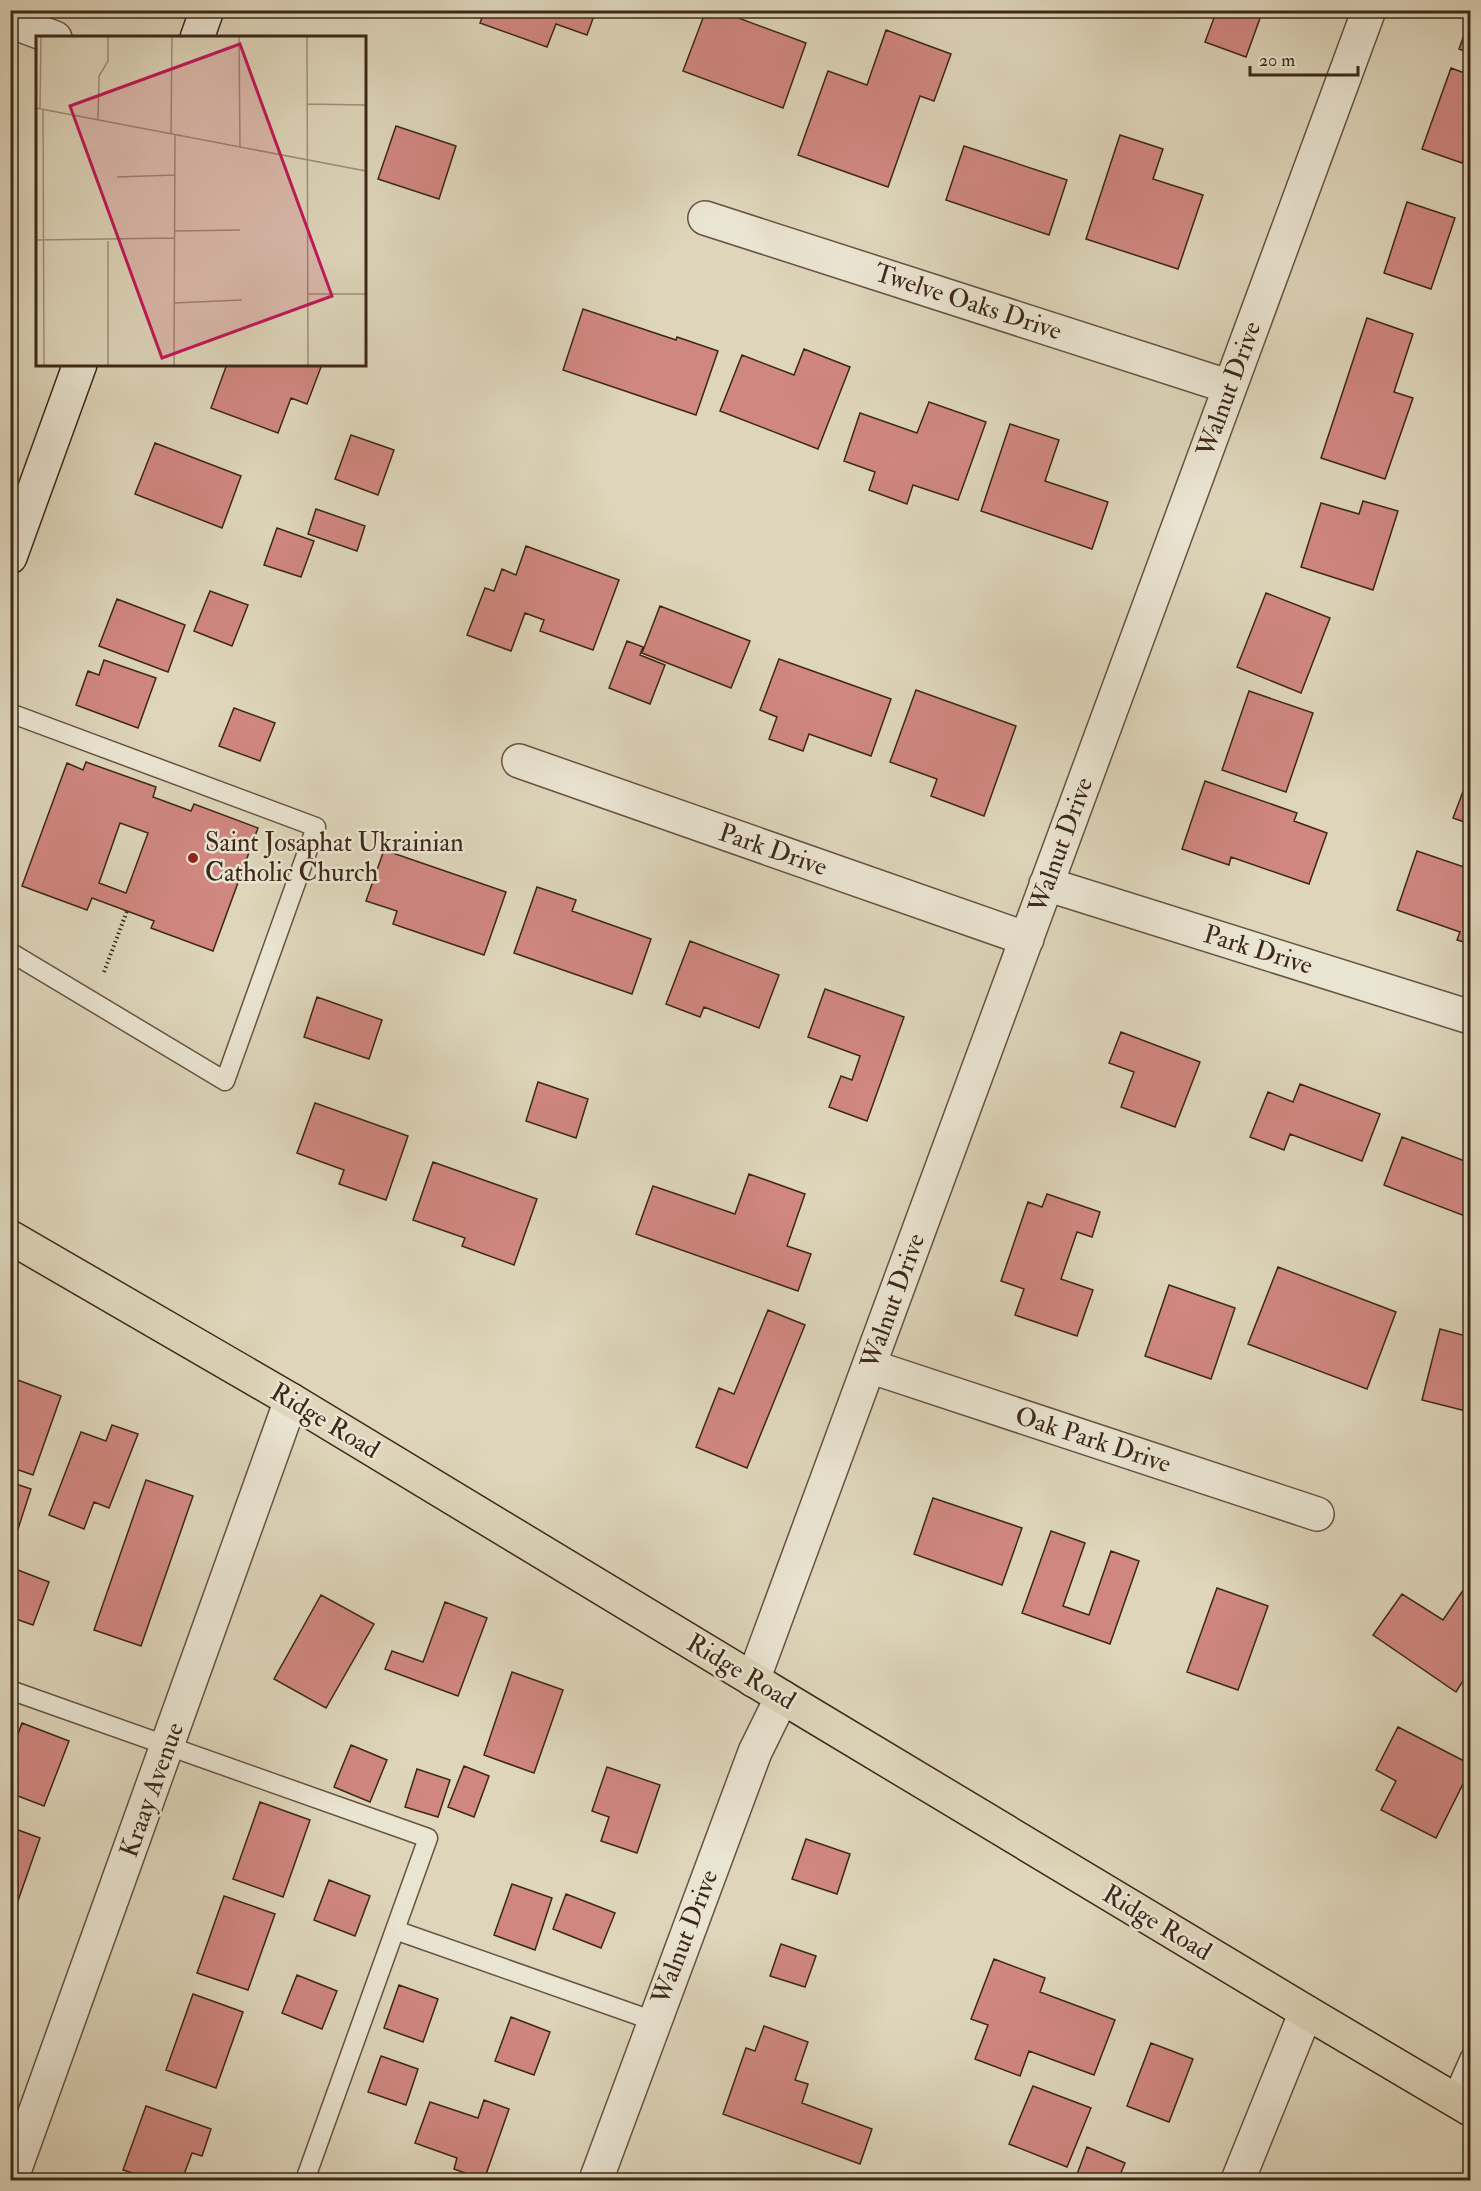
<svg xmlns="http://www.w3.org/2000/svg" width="1481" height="2191" viewBox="0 0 1481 2191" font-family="'IM FELL Double Pica',serif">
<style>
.building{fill:#d08780;stroke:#3d2818;stroke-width:1.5;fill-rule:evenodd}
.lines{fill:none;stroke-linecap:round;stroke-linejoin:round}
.lane-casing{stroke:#655340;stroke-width:21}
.street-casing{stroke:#655340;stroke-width:36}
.secondary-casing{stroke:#3d2818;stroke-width:36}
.primary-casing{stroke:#3d2818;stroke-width:36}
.path{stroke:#3d2818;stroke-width:4;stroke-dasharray:1.5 3;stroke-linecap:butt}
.lane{stroke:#eae4d2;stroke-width:18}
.street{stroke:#eae4d2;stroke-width:33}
.secondary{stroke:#eae4d2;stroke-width:33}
.primary{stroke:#ded5ba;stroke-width:33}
.poi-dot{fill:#8f2418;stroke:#eae4d2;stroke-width:2}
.labels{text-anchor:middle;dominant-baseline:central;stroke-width:5;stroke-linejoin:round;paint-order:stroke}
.street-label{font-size:26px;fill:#3d2818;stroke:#eae4d2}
.poi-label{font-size:26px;fill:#3d2818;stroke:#eae4d2;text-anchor:start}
.inset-road{fill:none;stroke:#9e9079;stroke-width:1.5}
.view{fill:#c2185b;fill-opacity:0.15;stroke:#c2185b;stroke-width:3}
.inset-edge{fill:none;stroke:#3d2818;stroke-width:3}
</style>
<rect width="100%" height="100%" fill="#ded5ba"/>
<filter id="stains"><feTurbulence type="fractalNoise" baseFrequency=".00333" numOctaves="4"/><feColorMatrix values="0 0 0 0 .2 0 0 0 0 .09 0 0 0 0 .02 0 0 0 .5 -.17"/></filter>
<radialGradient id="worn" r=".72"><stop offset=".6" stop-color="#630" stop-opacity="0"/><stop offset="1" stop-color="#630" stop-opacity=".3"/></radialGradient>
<path class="building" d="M485,10H596L587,35L556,24L547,47L480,23Z
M706,10H717L806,43L783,108L683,71Z
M1217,10H1263L1246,57L1205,42Z
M1470,18V53L1459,49Z
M886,30L951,54L934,101L920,96L888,187L798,155L828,71L867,85Z
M1451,68L1470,75V139L1462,163L1422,149Z
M396,126L456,146L439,199L378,179Z
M1120,135L1163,149L1153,179L1203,195L1178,269L1086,239Z
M964,146L1067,180L1049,235L946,200Z
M1407,202L1455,218L1431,289L1384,273Z
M583,309L676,340L677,337L718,351L696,415L563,370Z
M1367,318L1413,334L1394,392L1413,398L1385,479L1321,458Z
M804,349L850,367L818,449L720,411L742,355L794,375Z
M227,364H314L321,367L307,404L291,398L278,433L211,408Z
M929,402L986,422L958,500L913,485L907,504L869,490L875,472L844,461L860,413L917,433Z
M1010,424L1059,440L1045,481L1108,502L1092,549L981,511Z
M351,435L394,450L378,495L335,479Z
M155,443L241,476L222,528L135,494Z
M1363,501L1398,511L1373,590L1301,567L1321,503L1359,514Z
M316,509L365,526L357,551L308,534Z
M277,528L314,541L301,577L264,565Z
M526,546L619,580L593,650L540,631L544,620L525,613L511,651L467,635L485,588L494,591L502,569L516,575Z
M210,591L248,605L232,646L194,631Z
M1266,593L1330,618L1301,693L1237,667Z
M117,599L185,625L168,672L99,646Z
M660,606L750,641L731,688L642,653Z
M627,641L643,647L640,655L665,665L650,704L609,688Z
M779,659L891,699L871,756L809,734L803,751L769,739L777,717L760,710Z
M104,660L156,678L138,728L76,705L88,671L99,675Z
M916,690L1016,726L984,816L931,796L937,779L890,762Z
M1249,691L1313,713L1286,792L1222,770Z
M234,708L275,723L260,761L219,746Z
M86,762L156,787L153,797L191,811L194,804L258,828L213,951L151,928L154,921L92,898L87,910L22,886L67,763L83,770ZM120,823L148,833L126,893L99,883Z
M1470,773V824L1453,818Z
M1205,781L1297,813L1294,821L1327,833L1309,884L1231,857L1229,865L1182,849Z
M384,850L506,892L484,955L393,924L397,911L366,901Z
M1417,851L1470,869V944L1457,940L1460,932L1397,910Z
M537,887L576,900L572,911L651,939L632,994L514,953Z
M690,941L779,975L759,1028L704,1007L700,1017L666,1004Z
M825,989L904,1017L867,1121L829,1107L841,1076L852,1080L860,1056L808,1037Z
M317,997L382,1020L369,1059L304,1037Z
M1121,1032L1200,1062L1175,1127L1121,1107L1134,1072L1109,1063Z
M538,1082L588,1099L576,1138L526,1121Z
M1300,1084L1380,1114L1362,1161L1290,1134L1284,1150L1250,1137L1268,1092L1293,1102Z
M315,1103L408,1136L386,1200L339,1184L344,1170L297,1153Z
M1402,1137L1470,1163V1218L1384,1185Z
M433,1162L537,1199L514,1265L462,1246L465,1238L413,1220Z
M749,1174L805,1194L787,1246L811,1254L798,1291L636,1234L653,1186L735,1214Z
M1047,1194L1100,1212L1092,1237L1077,1232L1061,1279L1093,1290L1077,1336L1015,1315L1024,1289L1001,1281L1028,1202L1042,1207Z
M1278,1267L1396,1312L1367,1389L1248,1344Z
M1169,1285L1235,1308L1211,1379L1145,1356Z
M768,1310L805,1325L747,1468L696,1447L719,1388L734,1394Z
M1440,1329L1470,1337V1412L1422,1400Z
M15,1379L61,1396L33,1475L10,1467V1391Z
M112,1425L138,1434L109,1508L94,1502L84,1529L49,1515L81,1432L106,1441Z
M146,1480L193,1496L141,1646L94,1630Z
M10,1482L31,1489L18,1529L10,1527Z
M933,1498L1022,1528L1002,1585L914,1554Z
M1470,1510V1531L1466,1529Z
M1051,1531L1085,1543L1063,1606L1089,1615L1111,1551L1139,1561L1110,1644L1022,1613Z
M10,1567L49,1582L33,1625L10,1617Z
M1470,1580V1670L1456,1692L1373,1635L1402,1594L1443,1620Z
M1217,1588L1268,1606L1238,1690L1187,1672Z
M321,1595L374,1624L326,1708L274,1679Z
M445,1602L487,1618L458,1696L385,1669L392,1651L423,1662Z
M512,1672L563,1690L534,1773L484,1755Z
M22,1723L69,1741L44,1806L10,1793V1755Z
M1398,1727L1470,1764V1770L1436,1838L1381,1810L1396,1781L1376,1770Z
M351,1745L387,1760L370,1802L334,1787Z
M464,1766L489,1776L474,1817L448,1807Z
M607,1767L660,1785L637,1853L601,1841L609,1817L592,1811Z
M417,1769L450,1780L438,1817L405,1807Z
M260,1802L310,1820L283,1897L233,1879Z
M10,1827L40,1838L13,1915L10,1914Z
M806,1839L850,1854L837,1894L792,1879Z
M329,1880L370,1896L355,1936L314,1920Z
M512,1884L552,1898L535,1950L494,1935Z
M566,1894L615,1913L601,1948L553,1929Z
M224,1896L275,1914L248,1990L197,1973Z
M781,1944L816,1956L805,1987L770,1976Z
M994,1959L1045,1978L1040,1992L1115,2020L1094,2075L1029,2051L1020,2076L975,2059L988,2025L971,2019Z
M297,1975L337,1991L322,2029L282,2013Z
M399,1985L438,1999L423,2042L384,2028Z
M193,1994L243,2012L216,2088L166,2070Z
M511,2017L550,2032L534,2075L495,2061Z
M764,2026L808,2042L795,2080L808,2084L802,2103L872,2129L860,2164L723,2114L746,2048L755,2051Z
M1151,2043L1193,2059L1169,2122L1127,2106Z
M381,2056L418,2069L406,2105L368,2092Z
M1033,2086L1091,2108L1067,2167L1009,2144Z
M484,2100L509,2109L484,2180L454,2169L457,2158L415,2143L430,2102L478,2118Z
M146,2106L211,2129L202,2156L192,2153L182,2180H155L123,2170Z
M1087,2147L1125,2163L1118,2180H1084L1076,2177Z"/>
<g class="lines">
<g class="lane-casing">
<path id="lane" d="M10,713L316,827L225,1081L10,952
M10,1690L428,1838L305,2180
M395,1930L654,2021
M1452,2098L1470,2057"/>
</g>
<g class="street-casing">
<path id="street" d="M10,21L55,38
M705,218L1230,387
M519,761L1027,939
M1046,884L1470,1017
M869,1366L1317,1514
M753,1680L1369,10
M11,2180L291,1400
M596,2180L755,1752L782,1697
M1238,2180L1306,2012"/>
</g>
<g class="secondary-casing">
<path id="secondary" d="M197,38L207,10
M10,557L80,364"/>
</g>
<g class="primary-casing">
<path id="primary" d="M10,1237L291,1400L782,1697L1306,2012L1470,2109"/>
</g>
<path class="path" d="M104,972L127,911"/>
<use href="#lane" class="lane"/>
<use href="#street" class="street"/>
<use href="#secondary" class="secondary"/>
<use href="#primary" class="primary"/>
</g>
<circle class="poi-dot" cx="193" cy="858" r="6"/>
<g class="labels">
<g class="street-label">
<text transform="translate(968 302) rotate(18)">Twelve Oaks Drive</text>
<text transform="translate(1229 389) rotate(-70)">Walnut Drive</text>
<text transform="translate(1061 845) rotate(-70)">Walnut Drive</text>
<text transform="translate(773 850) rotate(19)">Park Drive</text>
<text transform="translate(1258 950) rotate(17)">Park Drive</text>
<text transform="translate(893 1301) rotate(-70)">Walnut Drive</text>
<text transform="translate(325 1421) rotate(31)">Ridge Road</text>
<text transform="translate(1093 1440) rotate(18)">Oak Park Drive</text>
<text transform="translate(741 1672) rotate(31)">Ridge Road</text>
<text transform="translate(152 1790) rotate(-70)">Kraay Avenue</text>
<text transform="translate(1157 1923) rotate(31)">Ridge Road</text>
<text transform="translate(685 1937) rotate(-69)">Walnut Drive</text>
</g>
<g class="poi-label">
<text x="205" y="843">Saint Josaphat Ukrainian<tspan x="205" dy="30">Catholic Church</tspan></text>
</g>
</g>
<g transform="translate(36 36)">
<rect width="330" height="330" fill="#ded5ba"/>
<path class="inset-road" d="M203,0L204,111M271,0L272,330M271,68L330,69M0,72L330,135M4,73L5,0M7,73L8,330M62,83L63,40L72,25V0M135,98L136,0M81,141L139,139M139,195L204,194M0,204L139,202M72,205V330M272,258H330M138,267L206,264M138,330L139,98"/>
<path class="view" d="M204,8L296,260L126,322L34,70Z"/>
<rect width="330" height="330" class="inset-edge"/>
</g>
<rect width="1481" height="2191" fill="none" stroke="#ded5ba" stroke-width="36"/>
<rect x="12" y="12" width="1457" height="2167" fill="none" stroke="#3d2818" stroke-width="3"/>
<rect x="18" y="18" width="1445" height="2155" fill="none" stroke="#3d2818" stroke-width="1.5"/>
<path d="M1250 66v9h108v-9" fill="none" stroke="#3d2818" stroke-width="3"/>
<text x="1259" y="66" font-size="18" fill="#3d2818" stroke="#eae4d2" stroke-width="4.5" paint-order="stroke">20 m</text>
<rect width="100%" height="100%" filter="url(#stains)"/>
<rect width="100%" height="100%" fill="url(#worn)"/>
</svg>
